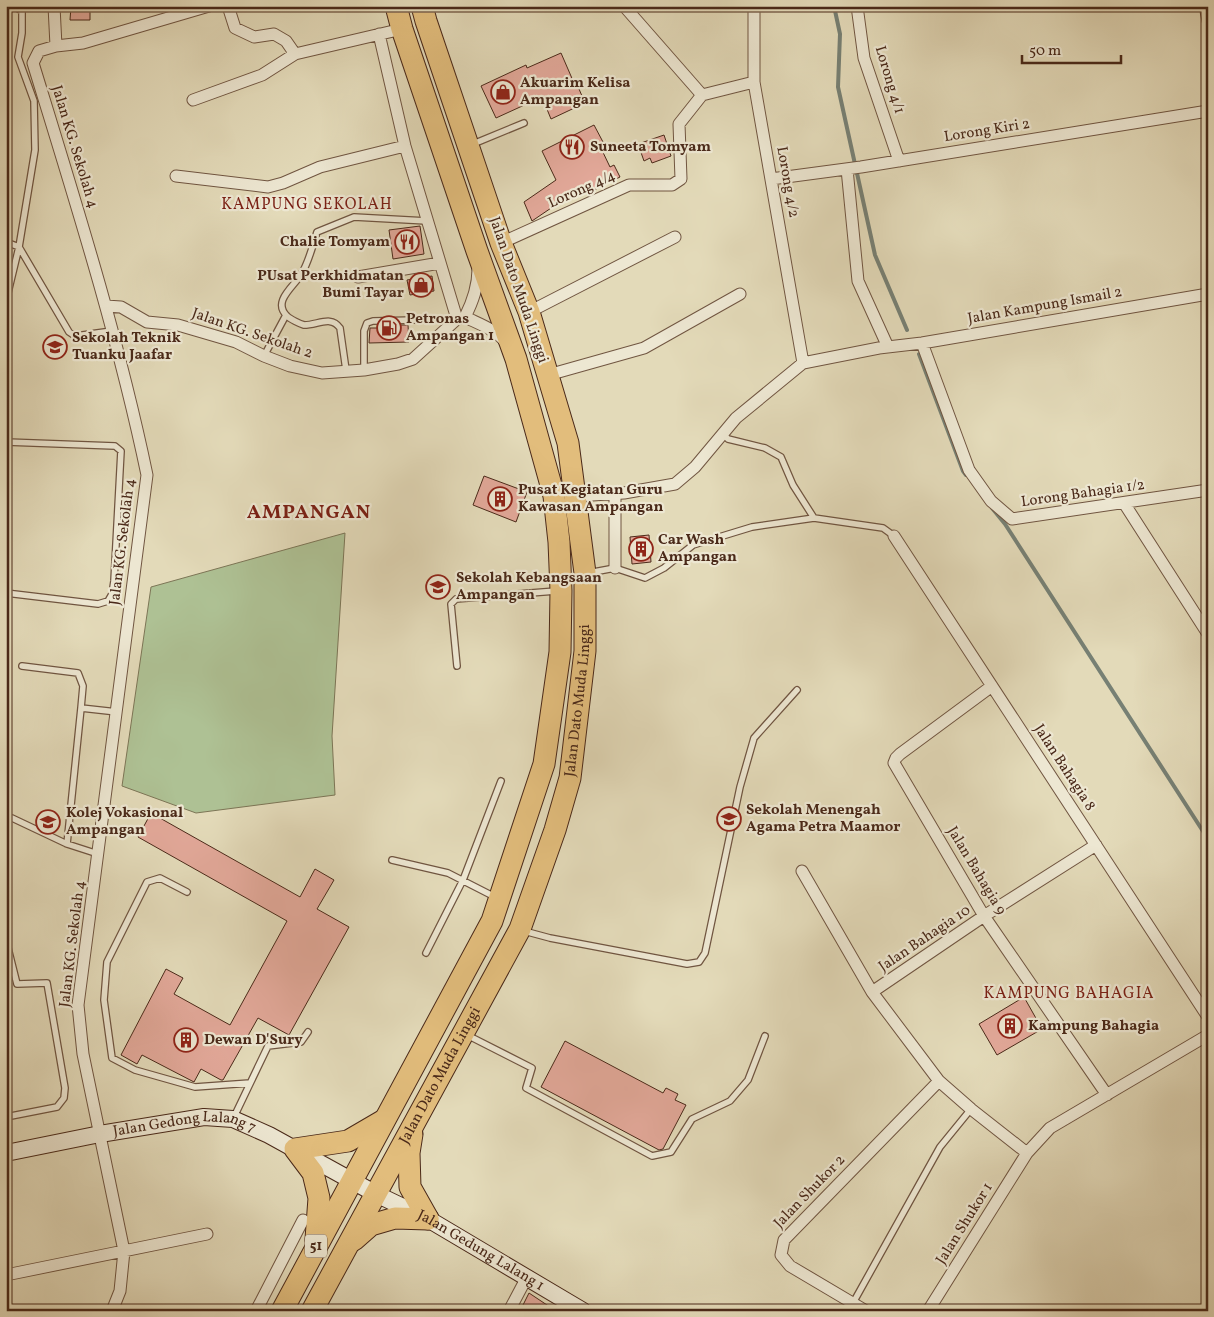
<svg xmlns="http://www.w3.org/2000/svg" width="1214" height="1317" viewBox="0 0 1214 1317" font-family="Vollkorn,serif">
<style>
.green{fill:#aec194;stroke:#7c7556}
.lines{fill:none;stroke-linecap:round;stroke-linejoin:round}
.stream{stroke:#778074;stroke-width:4}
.building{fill:#e2a899;stroke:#4a2919}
.lane-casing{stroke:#705541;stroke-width:8}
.street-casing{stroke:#705541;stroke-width:13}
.secondary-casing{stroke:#4a2919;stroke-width:18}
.highway-casing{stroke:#4a2919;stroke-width:23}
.lane{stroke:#ede7d2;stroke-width:5.5}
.street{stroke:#ede7d2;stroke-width:11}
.secondary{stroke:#ede7d2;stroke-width:16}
.highway{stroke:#e2bd7c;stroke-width:21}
.labels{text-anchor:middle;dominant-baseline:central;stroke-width:4.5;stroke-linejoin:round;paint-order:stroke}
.shield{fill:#ede7d2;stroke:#7b6250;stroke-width:1}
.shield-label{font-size:14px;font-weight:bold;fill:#4a2919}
.street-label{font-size:15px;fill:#4a2919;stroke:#ede7d2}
.poi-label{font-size:15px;font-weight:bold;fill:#4a2919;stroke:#ede7d2;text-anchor:start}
.neighbourhood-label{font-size:16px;letter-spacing:1px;fill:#7a1f14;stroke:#ede7d2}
.district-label{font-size:20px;font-weight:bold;letter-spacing:1px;fill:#7a1f14;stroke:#ede7d2}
</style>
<rect width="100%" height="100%" fill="#e3dab9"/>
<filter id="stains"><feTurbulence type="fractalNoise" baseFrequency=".004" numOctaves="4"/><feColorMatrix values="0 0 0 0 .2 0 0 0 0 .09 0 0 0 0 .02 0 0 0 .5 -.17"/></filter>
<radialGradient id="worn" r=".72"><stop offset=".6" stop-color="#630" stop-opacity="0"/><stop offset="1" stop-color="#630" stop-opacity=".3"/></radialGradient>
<path class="green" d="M345,533L332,736L335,795L196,813L122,786L151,587Z"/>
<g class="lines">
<path class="stream" d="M834,6L840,34L838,87L875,255L907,330
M919,354L963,471L966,475
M992,508L1005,524L1208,839"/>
</g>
<path class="building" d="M71,6H90V20H70Z
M561,53L574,83L576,82L585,103L551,119L542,97L496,118L481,86L526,65L527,68Z
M594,125L603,142L599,144L610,167L614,165L620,177L586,194L582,187L532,221L524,202L556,180L542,151Z
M664,135L671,156L652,163L650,158L644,161L638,144Z
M420,226L424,254L393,259L389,230Z
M432,276L434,291L410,295L407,280Z
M392,325H408L409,342L369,343L370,328H392Z
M484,476L527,492L516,522L473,505Z
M649,535L651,562L632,564L630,537Z
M151,813L300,897L315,869L334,880L317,909L349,927L289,1035L258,1018L223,1080H221L201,1069L194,1082L142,1055L137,1064L121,1055L166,969L183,978L174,994L230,1025L287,921L138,837Z
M1024,997L1042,1029L997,1055L979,1024Z
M565,1041L663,1093L666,1088L678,1094L675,1100L686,1105L663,1149L659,1150L541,1087Z
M529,1293L556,1311H520Z"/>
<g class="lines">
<g class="lane-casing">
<path id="lane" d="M13,6L22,11V33L18,57L34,101L35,150L19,247L69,332L75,336L112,331
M473,144L524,123
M6,242L19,247L6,301
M264,356L286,315
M346,370L340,328C331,315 318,325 304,325C300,324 290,319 287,316C271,301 296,285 302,273C309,261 313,245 317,232L354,217L427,221
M364,370V331L367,323L373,321L455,319
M722,433L728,439L765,448L781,457L793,485L814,518
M6,442L115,446L121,451L114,581L112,594L108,601L98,604L6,593
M588,573L615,568L645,578L664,568L693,545L752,527L814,518L883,528L894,536
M22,666L78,673L83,686L81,708
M457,666L451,604L456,599L556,591
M12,818L67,844
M98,854L67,844L81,708L117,712
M392,860L448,873L495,897
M187,892L160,878L147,882L107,962L104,1000L112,1058L135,1070L195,1087L250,1083
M524,931L550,938L687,964L699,962L705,953L740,787L754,738L797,690
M6,940L17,984L47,983L65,1088L64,1098L57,1107L6,1117
M426,953L463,880L501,781
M467,1035L532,1068L526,1088L652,1156L671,1152L692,1119L730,1101L748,1080L765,1036
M234,1117L268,1046L301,1042L308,1032
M853,1303L940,1147L971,1109"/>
</g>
<g class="street-casing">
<path id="street" d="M54,6L56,46
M228,6L235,28L254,37L274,34L286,41L295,54
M624,6L702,95
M754,6V82L803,363
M857,6L864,58L899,161
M1205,6L1208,21
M379,34L405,146L457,319
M193,100L262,75L295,54L402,29
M847,169L858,281L888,347
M176,176L268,187L283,183L320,167L405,146
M771,179L861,167L1208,111
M501,243L629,185H672L681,179L679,124L702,95L754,82
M358,277L440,263
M106,306L121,307L147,322L178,325L236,342L264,356L290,366L322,373L364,370L398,364L413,359L457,319L465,317C479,324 497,330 506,343
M529,312L675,237
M465,317C473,301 478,287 478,269
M922,343L969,470L991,501L1012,519L1208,490
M548,375L644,348L740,294
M576,496L624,493L675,484L695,467L736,418L803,363L879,348L922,343L1208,294
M1124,503L1208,634
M894,536L1208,1017
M615,568V494
M992,686L900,754L896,758L894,763L984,916L1107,1095
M802,871L872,992L939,1081L971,1109L1027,1153
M872,992L984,916L1096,845
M6,1275L207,1234
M112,1311L120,1291L124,1251L83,1054L78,1005L147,475C118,336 75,200 33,63L39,51L56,46L83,43L209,6
M256,1311L303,1220
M509,1311L527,1277
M866,1311L790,1266L781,1255L784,1240L939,1081
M928,1311L1027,1153L1050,1128L1208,1035"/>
</g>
<g class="secondary-casing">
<g id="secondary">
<path id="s1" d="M6,1153L100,1134L204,1117L233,1119L269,1135L376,1194L428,1219L583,1311"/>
</g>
</g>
<g class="highway-casing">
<g id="highway">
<path d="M412,1134L409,1153L410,1187L428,1219"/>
<path d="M316,1239L319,1198L313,1173L295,1149L348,1141L384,1120"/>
<path d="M354,1240L371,1225L395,1218L428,1219"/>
<path d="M282,1311L492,921L544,764L560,652L561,591L559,542L554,496L516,359L477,251L402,29L396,6"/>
<path id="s2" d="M312,1311L520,929L555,830L570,778L585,651V573L568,443L529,312L501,243L426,21L422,6"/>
</g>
</g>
<use href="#lane" class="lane"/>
<use href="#street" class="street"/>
<use href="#secondary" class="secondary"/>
<use href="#highway" class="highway"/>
</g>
<defs>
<g id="shop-ring" transform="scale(1.25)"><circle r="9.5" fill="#ede7d2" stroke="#8f2418" stroke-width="1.5"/><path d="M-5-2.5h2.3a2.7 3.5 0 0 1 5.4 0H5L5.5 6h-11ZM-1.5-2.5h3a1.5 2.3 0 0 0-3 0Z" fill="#8f2418"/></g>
<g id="restaurant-ring" transform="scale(1.25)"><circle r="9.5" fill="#ede7d2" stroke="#8f2418" stroke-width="1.5"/><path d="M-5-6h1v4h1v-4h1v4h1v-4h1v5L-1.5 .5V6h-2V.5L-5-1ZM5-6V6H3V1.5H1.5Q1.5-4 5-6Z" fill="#8f2418"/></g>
<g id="fuel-ring" transform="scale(1.25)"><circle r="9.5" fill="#ede7d2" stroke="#8f2418" stroke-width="1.5"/><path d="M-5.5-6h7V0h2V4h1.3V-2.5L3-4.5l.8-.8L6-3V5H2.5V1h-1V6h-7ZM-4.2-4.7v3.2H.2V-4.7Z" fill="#8f2418"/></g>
<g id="school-ring" transform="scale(1.25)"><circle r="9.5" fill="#ede7d2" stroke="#8f2418" stroke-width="1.5"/><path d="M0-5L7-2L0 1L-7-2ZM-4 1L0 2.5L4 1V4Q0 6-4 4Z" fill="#8f2418"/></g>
<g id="building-ring" transform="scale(1.25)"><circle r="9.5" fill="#ede7d2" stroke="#8f2418" stroke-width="1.5"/><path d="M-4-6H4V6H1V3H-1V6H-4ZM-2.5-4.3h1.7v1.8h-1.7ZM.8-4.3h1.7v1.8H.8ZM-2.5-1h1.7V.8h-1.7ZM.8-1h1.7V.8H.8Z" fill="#8f2418"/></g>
</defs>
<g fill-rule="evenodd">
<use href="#shop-ring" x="503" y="92"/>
<use href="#restaurant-ring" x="572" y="147"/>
<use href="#restaurant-ring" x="407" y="242"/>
<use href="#shop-ring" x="421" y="285"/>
<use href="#fuel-ring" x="389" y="328"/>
<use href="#school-ring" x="55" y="347"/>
<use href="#building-ring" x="500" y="499"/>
<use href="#building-ring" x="641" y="549"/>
<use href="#school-ring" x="438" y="587"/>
<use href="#school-ring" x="729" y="819"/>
<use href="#school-ring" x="48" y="822"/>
<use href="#building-ring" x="1010" y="1026"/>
<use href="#building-ring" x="186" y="1040"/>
</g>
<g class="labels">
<rect class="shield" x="305" y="1234.5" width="22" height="23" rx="4"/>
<g class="shield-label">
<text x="316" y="1246">51</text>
</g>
<g class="street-label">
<text transform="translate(889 80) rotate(73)">Lorong 4/1</text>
<text transform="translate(987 131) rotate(-9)">Lorong Kiri 2</text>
<text transform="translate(74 147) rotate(73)">Jalan KG. Sekolah 4</text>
<text transform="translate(787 182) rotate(80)">Lorong 4/2</text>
<text transform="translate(582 190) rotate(-24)">Lorong 4/4</text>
<text transform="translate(518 290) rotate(71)">Jalan Dato Muda Linggi</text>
<text transform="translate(1045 306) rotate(-10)">Jalan Kampung Ismail 2</text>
<text transform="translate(252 334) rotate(19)">Jalan KG. Sekolah 2</text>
<text transform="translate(1083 494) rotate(-8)">Lorong Bahagia 1/2</text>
<text transform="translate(123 542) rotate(-83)">Jalan KG. Sekolah 4</text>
<text stroke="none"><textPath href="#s2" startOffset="672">Jalan Dato Muda Linggi</textPath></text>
<text transform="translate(1064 768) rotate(57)">Jalan Bahagia 8</text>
<text transform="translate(976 871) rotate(59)">Jalan Bahagia 9</text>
<text transform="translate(925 939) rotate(-34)">Jalan Bahagia 10</text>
<text transform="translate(73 944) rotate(-83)">Jalan KG. Sekolah 4</text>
<text stroke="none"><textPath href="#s2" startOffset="268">Jalan Dato Muda Linggi</textPath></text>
<text stroke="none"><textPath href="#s1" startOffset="182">Jalan Gedong Lalang 7</textPath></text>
<text transform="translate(810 1192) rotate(-46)">Jalan Shukor 2</text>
<text transform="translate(965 1224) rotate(-58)">Jalan Shukor 1</text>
<text stroke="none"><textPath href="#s1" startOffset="511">Jalan Gedung Lalang 1</textPath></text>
</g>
<g class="poi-label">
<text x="520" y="83">Akuarim Kelisa<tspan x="520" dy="17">Ampangan</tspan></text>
<text x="590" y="147">Suneeta Tomyam</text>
<text x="390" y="242" text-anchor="end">Chalie Tomyam</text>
<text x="404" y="276" text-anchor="end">PUsat Perkhidmatan<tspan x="404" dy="17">Bumi Tayar</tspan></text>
<text x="406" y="319">Petronas<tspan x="406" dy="17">Ampangan 1</tspan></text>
<text x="72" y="338">Sekolah Teknik<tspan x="72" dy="17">Tuanku Jaafar</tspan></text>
<text x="518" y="490">Pusat Kegiatan Guru<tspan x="518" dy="17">Kawasan Ampangan</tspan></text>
<text x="658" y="540">Car Wash<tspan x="658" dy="17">Ampangan</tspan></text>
<text x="456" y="578">Sekolah Kebangsaan<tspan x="456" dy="17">Ampangan</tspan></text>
<text x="746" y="810">Sekolah Menengah<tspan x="746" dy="17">Agama Petra Maamor</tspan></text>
<text x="66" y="813">Kolej Vokasional<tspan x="66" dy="17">Ampangan</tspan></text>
<text x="1028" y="1026">Kampung Bahagia</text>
<text x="204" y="1040">Dewan D'Sury</text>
</g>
<g class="neighbourhood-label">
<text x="307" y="205">KAMPUNG SEKOLAH</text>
<text x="1069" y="994">KAMPUNG BAHAGIA</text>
</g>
<g class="district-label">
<text x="309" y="513">AMPANGAN</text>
</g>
</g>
<rect width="1214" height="1317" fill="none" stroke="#e3dab9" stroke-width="25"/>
<rect x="8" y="8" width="1199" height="1302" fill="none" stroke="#4a2919" stroke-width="2.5"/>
<rect x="12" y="12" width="1189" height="1292" fill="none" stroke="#4a2919"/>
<path d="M1022 55v8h99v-8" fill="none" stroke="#4a2919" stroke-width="2.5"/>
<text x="1029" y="55" font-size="15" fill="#4a2919" stroke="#ede7d2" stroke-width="4" paint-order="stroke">50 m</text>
<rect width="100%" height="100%" filter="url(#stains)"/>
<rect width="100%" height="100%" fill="url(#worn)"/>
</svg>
